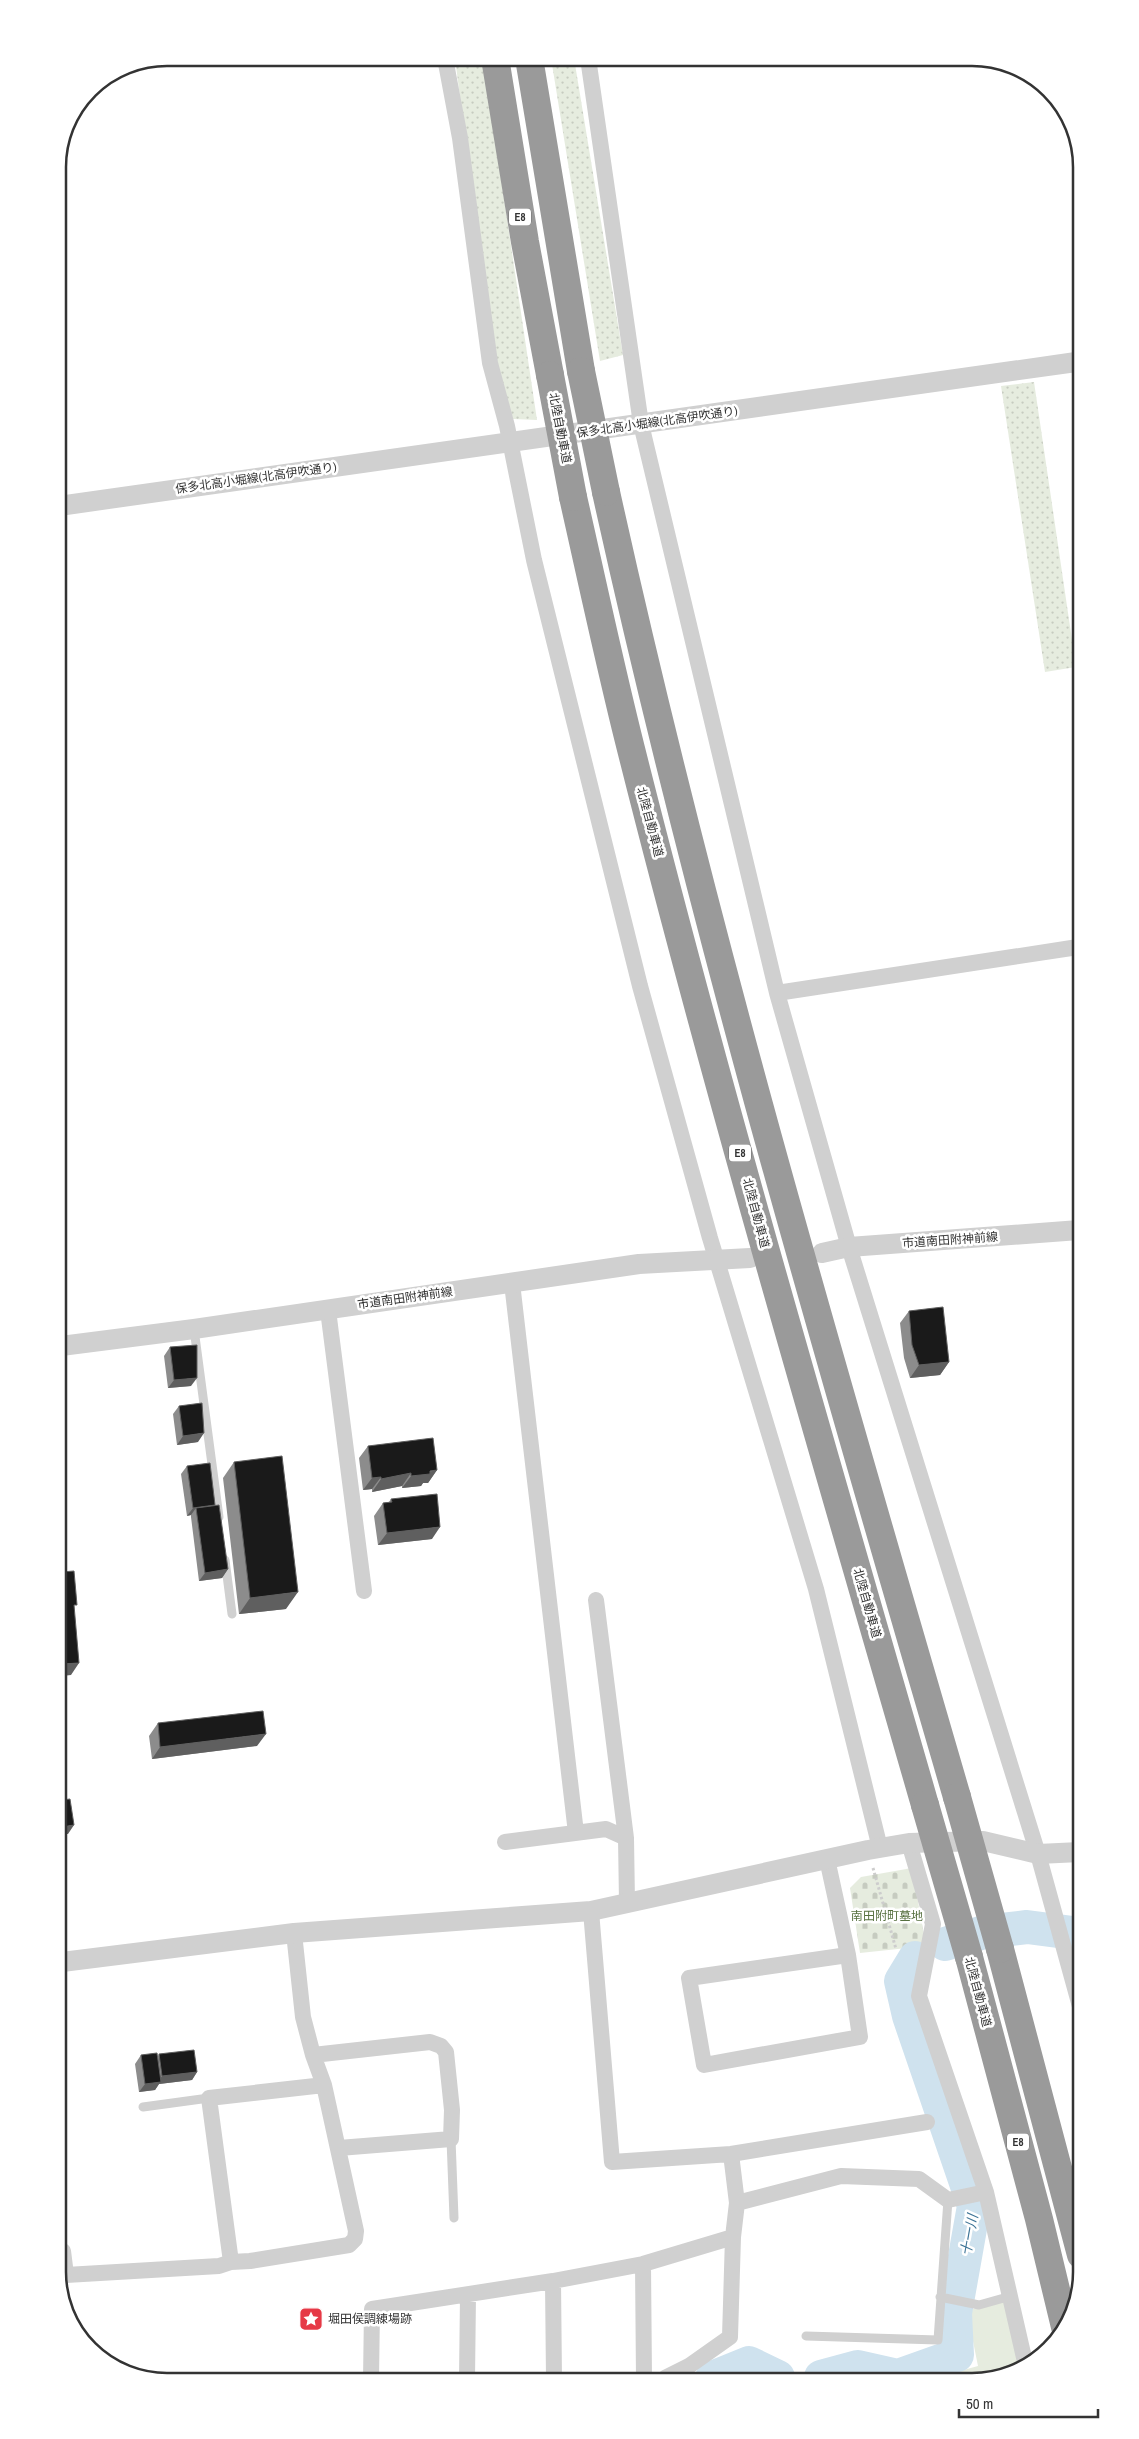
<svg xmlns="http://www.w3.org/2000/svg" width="1139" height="2439" viewBox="0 0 1139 2439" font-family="'Archivo Narrow','Noto Sans JP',sans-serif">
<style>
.grass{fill:url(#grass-dots)}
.cemetery{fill:url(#cemetery-stones)}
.park{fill:#e6ecdf}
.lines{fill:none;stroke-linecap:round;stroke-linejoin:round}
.river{stroke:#cfe2ee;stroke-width:34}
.path{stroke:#cdcdcd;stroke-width:3;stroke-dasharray:2.5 2.5;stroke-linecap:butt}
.service{stroke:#d0d0d0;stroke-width:9}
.minor{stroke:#d0d0d0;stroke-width:16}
.tertiary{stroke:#d0d0d0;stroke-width:20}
.motorway{stroke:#9a9a9a;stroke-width:28}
.motorway-bridge{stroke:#9a9a9a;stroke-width:28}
.wall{fill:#8c8c8c}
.shaded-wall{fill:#5f5f5f}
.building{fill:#1a1a1a;stroke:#5f5f5f}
.labels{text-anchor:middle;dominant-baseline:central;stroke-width:5;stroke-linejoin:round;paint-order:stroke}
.shield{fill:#fff;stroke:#707070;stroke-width:1}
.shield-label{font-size:11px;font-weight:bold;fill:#333}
.street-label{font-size:12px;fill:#333;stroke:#fff}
.park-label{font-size:12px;fill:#56703f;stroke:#fff}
.poi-label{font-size:12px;fill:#333;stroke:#fff;text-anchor:start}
.water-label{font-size:14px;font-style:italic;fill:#3f7597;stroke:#fff}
.rim{fill:none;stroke:#333;stroke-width:2.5}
</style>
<defs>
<pattern id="grass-dots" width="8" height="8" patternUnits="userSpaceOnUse" patternTransform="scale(1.25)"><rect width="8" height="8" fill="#e6ecdf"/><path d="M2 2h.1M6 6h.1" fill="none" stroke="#c6cbc0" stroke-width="1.8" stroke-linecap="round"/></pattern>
<pattern id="cemetery-stones" width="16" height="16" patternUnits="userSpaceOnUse" patternTransform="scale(1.25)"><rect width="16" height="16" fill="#e6ecdf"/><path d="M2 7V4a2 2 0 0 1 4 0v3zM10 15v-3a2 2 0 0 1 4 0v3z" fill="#c6cbc0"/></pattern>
</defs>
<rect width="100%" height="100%" fill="#fff"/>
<path class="grass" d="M455,58H483L537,420L513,419L493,356Z
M551,58H574L623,355L600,361Z
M1034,382L1076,667L1045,672L1001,386Z"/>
<path class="cemetery" d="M912,1868L926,1946L860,1953L850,1888L861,1877Z"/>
<path class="park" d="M1010,2298L1024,2363L1008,2376H942L978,2366L967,2311Z"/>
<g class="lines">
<path class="river" d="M945,1944L984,1932L1027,1927L1073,1933L1081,1962
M821,2377L858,2367L898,2376L957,2355L955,2313L974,2206L909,2016L901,1981L915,1958
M712,2378L749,2363L778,2377"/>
<path class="path" d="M873,1868L896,1949"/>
<path class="service" d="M194,1329L219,1517
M225,1560L232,1614
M143,2107L209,2098
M451,2139L454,2218
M940,2297L979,2305L1011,2296
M806,2336L938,2340L948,2200"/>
<path class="minor" d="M445,58L460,138L490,363L507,426L534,560L640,986L710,1238L816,1589L880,1848
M588,58L641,424L777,993L849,1247L1038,1854L1081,2010
M777,993L1078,947
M512,1283L576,1833
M328,1310L364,1591
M596,1600L626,1838L627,1903
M505,1842L606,1829L626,1838
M909,1843L933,1924L919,1996L986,2192L1025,2362
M827,1859L848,1955L860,2037L704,2065L689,1978L848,1955
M591,1911L612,2162L731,2154L927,2122
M313,2055L430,2042L441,2046L446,2052L452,2110L451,2139L339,2148
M731,2154L737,2203L733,2237
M737,2203L841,2176L919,2179L948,2200L986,2192
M63,2251L66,2275L219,2266L231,2262L250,2261L349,2245L355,2239L356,2231L324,2085L313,2055L303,2017L294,1933
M231,2262L209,2098L324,2085
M643,2264L644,2378
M553,2281L554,2379
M467,2379L468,2295
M371,2380L372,2309L553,2281L643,2264L733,2237L730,2337L689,2366L665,2378"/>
<path class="tertiary" d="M59,506L1076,362
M822,1253L849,1247L1079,1230
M61,1346L194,1329L639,1264L750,1258
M62,1962L294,1933L591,1911L868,1850L909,1843L983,1841L1038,1854L1080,1852"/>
<path class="motorway" d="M495,58L525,242L550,375
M529,58L581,371
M606,492C703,932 831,1364 957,1797
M573,497C592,581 610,666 631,749C720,1103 824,1454 925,1805
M1000,1949L1081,2255
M969,1957L1039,2219L1065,2327"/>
<path class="motorway-bridge" d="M581,371L606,492
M550,375L573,497
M957,1797L1000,1949
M925,1805L969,1957"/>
</g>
<path class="wall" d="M909,1311L949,1362L940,1375L910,1378L904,1358L900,1323Z
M170,1347L191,1386L168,1388L164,1356Z
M179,1406L198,1442L177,1445L173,1414Z
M368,1446L437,1470L428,1483H423L421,1486L402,1488V1486L372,1492V1489L363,1490L359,1458Z
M234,1462L286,1609L239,1614L223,1478Z
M187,1466L215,1506L228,1569L222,1578L199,1581L191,1517V1515L187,1516L181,1474Z
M391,1499L432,1539L378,1545L374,1516L383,1503L389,1502Z
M158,1723L257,1746L152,1759L149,1736Z
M159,2054L197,2072L192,2080L159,2084L155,2090L139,2092L135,2064L141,2055L158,2056Z"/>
<path class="shaded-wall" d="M949,1362L940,1375L910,1378L919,1365Z
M197,1378L191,1386L168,1388L174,1380Z
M204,1433L198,1442L177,1445L183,1436Z
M437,1470L428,1483H423L421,1486L402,1488L411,1476Z
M411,1473L402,1486L372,1492L381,1479Z
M381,1477L372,1489L363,1490L372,1478Z
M215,1505L210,1513L196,1508L191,1515L187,1516L193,1508Z
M440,1527L432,1539L378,1545L387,1533Z
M228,1569L222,1578L199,1581L205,1573Z
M298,1592L286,1609L239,1614L250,1598Z
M79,1663L71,1675L62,1676V1664Z
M266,1734L257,1746L152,1759L160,1747Z
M74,1825L68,1834H62V1827Z
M197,2072L192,2080L159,2084L155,2090L139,2092L145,2084L158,2082L162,2076Z"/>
<path class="building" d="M943,1307L949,1362L919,1365L912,1345L909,1311Z
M197,1345V1378L174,1380L170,1347Z
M202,1403L204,1433L183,1436L179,1406Z
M433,1438L437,1470L430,1471V1474L411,1476V1473L381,1479V1477L372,1478L368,1446Z
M282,1456L298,1592L250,1598L234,1462Z
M210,1463L215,1505L193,1508L187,1466Z
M437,1494L440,1527L387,1533L383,1503L392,1502L391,1499Z
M219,1505L228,1569L205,1573L196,1508Z
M61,1523L63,1539L61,1540Z
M74,1571L77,1605H74L79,1663L62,1664L61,1572Z
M263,1711L266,1734L160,1747L158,1723Z
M70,1799L74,1825L62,1827V1800Z
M194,2050L197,2072L162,2076L159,2054Z
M157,2053L161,2082L145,2084L141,2055Z"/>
<defs>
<g id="sight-square" transform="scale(1.25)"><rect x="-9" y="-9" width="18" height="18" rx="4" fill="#e63946" stroke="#fff"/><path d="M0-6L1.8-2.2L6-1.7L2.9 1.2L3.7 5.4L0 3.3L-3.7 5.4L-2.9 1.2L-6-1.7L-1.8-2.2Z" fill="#fff"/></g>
</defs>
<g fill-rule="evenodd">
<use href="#sight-square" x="311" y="2319"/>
</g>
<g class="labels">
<g class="shield">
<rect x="509" y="208.5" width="22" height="17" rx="4"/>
<rect x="729" y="1144.5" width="22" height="17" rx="4"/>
<rect x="1007" y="2133.5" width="22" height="17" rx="4"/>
</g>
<g class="shield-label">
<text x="520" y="217">E8</text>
<text x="740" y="1153">E8</text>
<text x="1018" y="2142">E8</text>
</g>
<g class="street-label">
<text transform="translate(657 422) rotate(-8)">保多北高小堀線(北高伊吹通り)</text>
<text transform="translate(560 428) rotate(79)">北陸自動車道</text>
<text transform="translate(256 478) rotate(-8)">保多北高小堀線(北高伊吹通り)</text>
<text transform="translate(650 822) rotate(75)">北陸自動車道</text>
<text transform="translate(756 1213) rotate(75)">北陸自動車道</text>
<text transform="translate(950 1240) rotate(-4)">市道南田附神前線</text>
<text transform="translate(405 1298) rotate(-8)">市道南田附神前線</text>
<text transform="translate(867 1603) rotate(74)">北陸自動車道</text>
<text transform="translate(978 1992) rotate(75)">北陸自動車道</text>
</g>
<g class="park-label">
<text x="887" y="1916">南田附町墓地</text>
</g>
<g class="poi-label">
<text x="328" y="2319">堀田侯調練場跡</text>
</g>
<g class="water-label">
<text transform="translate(969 2235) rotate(-80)">十一川</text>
</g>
</g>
<path d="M0 0H1139V2439H0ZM167 66H972A101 101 0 0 1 1073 167V2272A101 101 0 0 1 972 2373H167A101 101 0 0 1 66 2272V167A101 101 0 0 1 167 66Z" fill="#fff" fill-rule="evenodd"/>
<path class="rim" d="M167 66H972A101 101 0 0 1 1073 167V2272A101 101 0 0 1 972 2373H167A101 101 0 0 1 66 2272V167A101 101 0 0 1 167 66Z"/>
<path d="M959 2409v8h139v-8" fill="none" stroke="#333333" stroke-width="2.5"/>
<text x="966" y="2409" font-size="15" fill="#333333" stroke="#ffffff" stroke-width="4" paint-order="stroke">50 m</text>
</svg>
